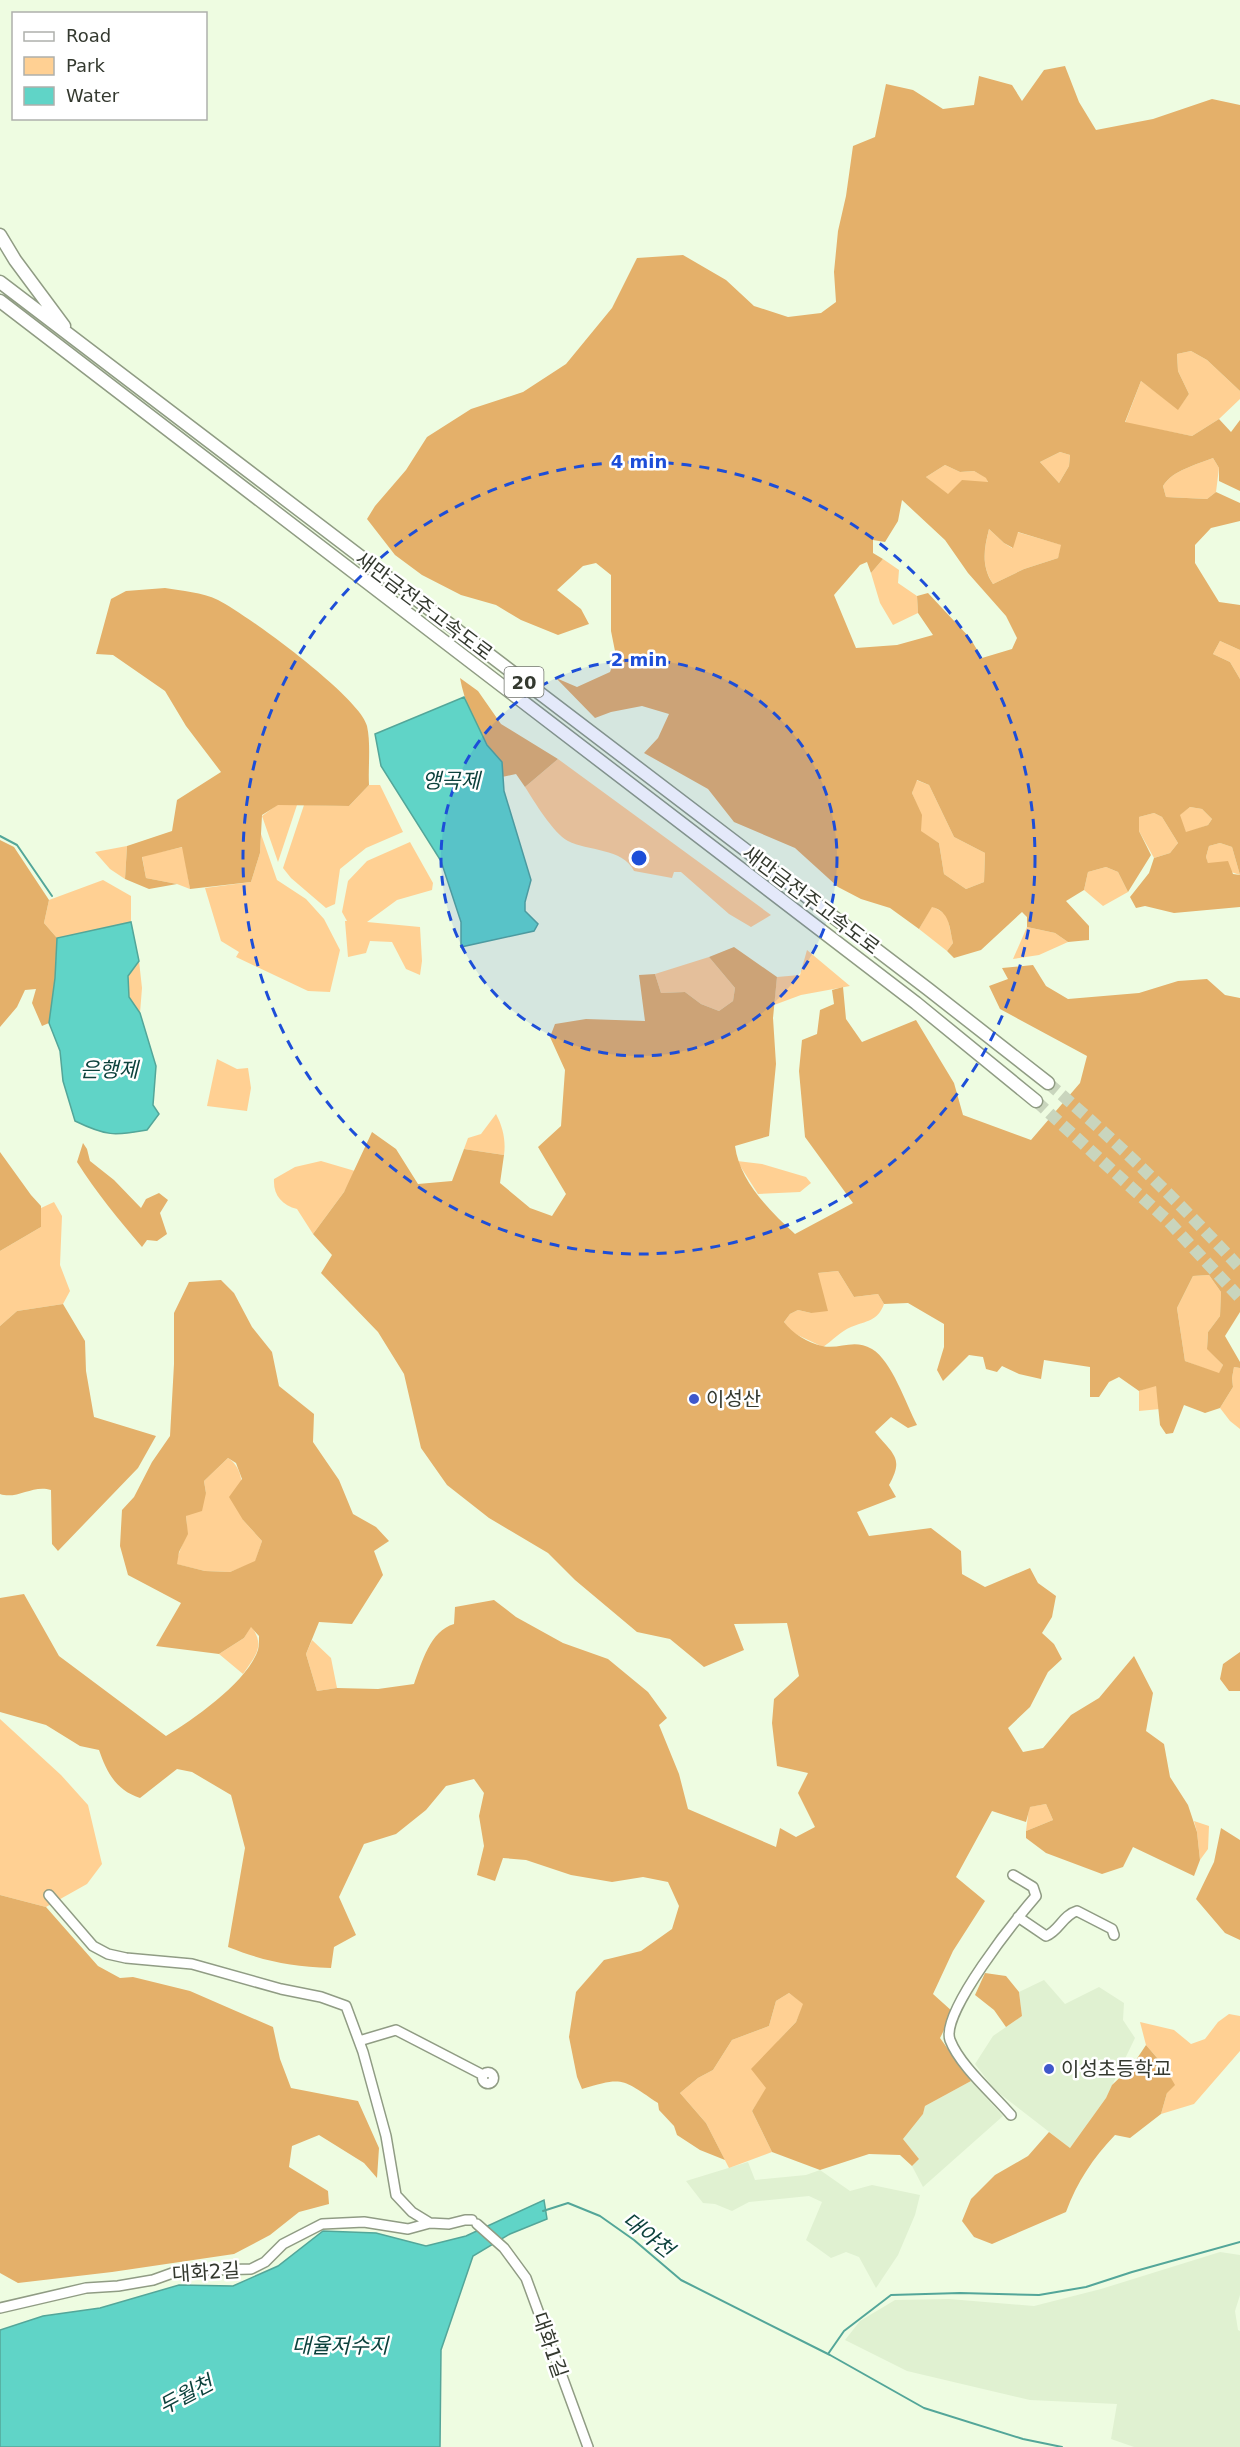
<svg xmlns="http://www.w3.org/2000/svg" width="1240" height="2447" viewBox="0 0 1240 2447" font-family="'DejaVu Sans','Noto Sans KR',sans-serif">
<style>
.built{fill:#e0f1d1}
.green{fill:#ffd093}
.forest{fill:#e4b06a;fill-rule:evenodd}
.water{fill:#60d4c7;stroke:#53a699;stroke-width:1.5}
.lines{fill:none;stroke-linecap:round;stroke-linejoin:round}
.stream{stroke:#53a699;stroke-width:2}
.highway-tunnel{stroke:#c9d5bd;stroke-width:12;stroke-dasharray:12 6;stroke-linecap:butt}
.minor-casing{stroke:#909c84;stroke-width:12}
.highway-casing{stroke:#909c84;stroke-width:15}
.minor{stroke:#fff;stroke-width:9}
.highway{stroke:#fff;stroke-width:12}
.ring{fill:none;stroke:#1d4ed8;stroke-width:3;stroke-dasharray:10 8}
.poi-dot{fill:#3f58cb;stroke:#fff;stroke-width:2}
.labels{text-anchor:middle;dominant-baseline:central;stroke-width:5;stroke-linejoin:round;paint-order:stroke}
.shield{fill:#fff;stroke:#71746d;stroke-width:1.5}
.shield-label{font-size:18px;font-weight:bold;fill:#34392f}
.street-label{font-size:20px;fill:#34392f;stroke:#fff}
.poi-label{font-size:20px;fill:#34392f;stroke:#fff;text-anchor:start}
.water-label{font-size:21px;font-style:italic;fill:#0d423d;stroke:#fff}
.centre{fill:#1d4ed8;stroke:#fff;stroke-width:3}
.ring-label{font-size:18px;text-anchor:middle;font-weight:bold;fill:#1d4ed8;stroke:#fff;stroke-width:5;stroke-linejoin:round;paint-order:stroke}
</style>
<rect width="100%" height="100%" fill="#eefce1"/>
<path class="built" d="M1044,1980L1065,2004L1099,1987L1124,2003L1123,2020L1135,2038L1106,2098L1070,2148L995,2090L975,2064L993,2036L1022,2016L1019,1992Z
M971,2081L1003,2116L923,2187L912,2166L919,2159L903,2139L923,2114L925,2106Z
M748,2162L755,2180L806,2175L820,2170L850,2191L872,2185L920,2195L915,2215L898,2255L876,2288L859,2257L846,2252L831,2258L806,2240L822,2202L809,2196L749,2202L732,2211L715,2204L703,2203L686,2181Z
M1220,2252L1240,2255V2295L1235,2311L1238,2330L1240,2331V2447H1134L1111,2439L1117,2404L1030,2400L907,2371L845,2340L860,2321L895,2300L949,2299L1034,2306L1101,2289Z"/>
<path class="green" d="M1191,351L1207,360L1240,391V399L1219,419L1192,436L1125,423L1141,381L1178,409L1189,394L1178,371L1177,354Z
M1060,452L1070,455L1069,466L1059,483L1040,462Z
M1213,458L1219,468L1216,492L1207,499L1166,497L1163,486C1173,470 1196,465 1213,458Z
M945,465L960,472L974,471L987,478L988,483L948,495L926,477Z
M989,529L1004,543L1012,548L1017,532L1062,545L1058,558L1024,569L993,584C981,565 984,550 989,529Z
M883,559L899,570L898,583L917,596L918,613L893,625L880,603L871,573Z
M1220,641L1240,650V679L1230,662L1213,654Z
M558,759L771,915L751,927L729,914L681,872H674L672,878L634,871C623,848 587,851 568,841C553,833 534,801 525,787Z
M916,780L929,785L954,837L985,853L984,882L966,889L944,874L939,843L921,832V815L912,793Z
M369,785H380L403,832L366,848L340,869L335,904L326,908L291,878L283,868L304,805L349,806Z
M277,805H297L278,862L262,816Z
M1190,807L1202,809L1212,819L1208,825L1186,833L1179,815Z
M1154,813L1162,817L1178,843L1170,853L1154,858L1139,831V817Z
M261,834L277,880L306,899L324,919L340,950L330,992L308,991L236,957L239,952L221,941L205,888L251,882L260,853Z
M410,842L433,883L432,890L397,900L367,922L420,927L422,961L420,975L406,969L392,942L370,941L366,953L348,957L345,921H347L342,912L348,881L367,861Z
M1220,843L1232,847L1240,875L1208,864L1206,857L1209,846Z
M127,846L125,879L110,869L95,852Z
M183,847L190,889L177,884L146,878L142,856Z
M1106,867L1118,872L1128,892L1103,906L1084,890L1088,872Z
M103,880L131,896V922L57,938L44,923L49,900Z
M932,906L947,915L953,943L947,951L919,929Z
M1027,927L1055,933L1068,942L1039,955L1013,959Z
M807,950L850,986L801,995L774,1005L777,977L800,975Z
M709,957L735,988L733,1001L719,1011L701,1004L685,992L661,993L655,974Z
M139,961L142,988L140,1013L129,997L128,976Z
M217,1059L237,1069L248,1068L251,1088L247,1111L207,1106Z
M496,1114C503,1127 506,1141 504,1155L464,1149L468,1138L481,1134Z
M321,1161L355,1171L344,1192L313,1234L297,1209C282,1205 273,1195 274,1179L295,1167Z
M737,1161L762,1164L806,1177L811,1183L800,1192L758,1194Z
M54,1202L62,1216L60,1265L70,1291L63,1304L17,1311L0,1326V1251L41,1227V1208Z
M838,1271L854,1297L878,1294L884,1304C878,1321 866,1321 851,1327C841,1331 832,1341 823,1347L791,1332L784,1322L790,1314L798,1310L811,1313L818,1273Z
M1209,1275L1221,1292L1220,1316L1208,1332L1207,1348L1223,1365L1219,1374L1185,1361L1177,1308L1193,1276Z
M1234,1367L1240,1368V1429L1230,1421L1220,1408L1233,1387L1232,1378Z
M1156,1385L1160,1409L1139,1411V1391Z
M228,1458C247,1470 242,1499 243,1520L262,1541L255,1562L230,1572L205,1571L176,1564C181,1542 189,1540 186,1516L206,1493L204,1481Z
M251,1626C266,1646 255,1656 243,1674L219,1654L244,1638Z
M312,1640L331,1658L337,1688L317,1691L306,1654Z
M0,1719L61,1775L88,1805L102,1864L87,1884L46,1907L0,1895Z
M1046,1804L1053,1820L1026,1831L1029,1807Z
M1194,1821L1209,1826L1208,1849L1200,1860L1197,1832Z
M789,1993L804,2004L796,2022L778,2041L767,2088L752,2111L772,2152L729,2168L706,2123L680,2093L698,2078L713,2070L732,2040L769,2026L776,2001Z
M1229,2014L1240,2016V2051L1194,2104L1161,2114L1167,2093L1164,2066L1146,2045L1140,2022L1174,2030L1191,2044L1205,2039L1218,2022Z"/>
<path class="forest" d="M1065,66L1079,102L1096,130L1153,119L1212,99L1240,105V391L1207,360L1191,351L1177,354L1178,371L1189,394L1178,410L1141,381L1125,422L1192,436L1219,419L1231,432L1240,420V491L1219,481V468L1213,458C1196,465 1173,470 1163,486L1166,497L1207,499L1216,492L1240,503V521L1211,528L1195,545V563L1219,602L1240,605V650L1220,641L1213,654L1230,662L1240,679V907L1174,913L1145,906L1136,908L1130,897L1149,873L1154,858L1170,853L1178,843L1162,817L1154,813L1139,817V831L1151,855L1128,892L1118,872L1106,867L1088,872L1084,890L1066,901L1089,926V940L1068,942L1055,933L1027,927V917L1022,912L981,950L954,958L947,951L953,943C949,926 950,912 932,907L919,929L890,908L861,899L838,887L795,848L734,822L708,789L644,753L658,738L669,714L642,706L611,712L595,718L556,678L577,687L610,672L616,656L611,631V575L596,563L583,566L557,590L581,609L589,624L558,635L521,620L496,605L461,595L422,575L395,555L367,519L375,506L406,470L427,437L471,409L523,392L566,364L612,308L637,258L683,255L726,280L754,306L788,317L821,313L836,302L834,272L838,231L846,196L853,146L875,137L886,84L913,90L943,109L974,105L979,76L1012,85L1022,101L1044,70ZM1060,452L1070,455L1069,466L1059,483L1040,462ZM945,465L960,472L974,471L986,478L988,482L962,480L948,494L926,477ZM902,500L945,540L968,573L1006,616L1017,638L1012,649L982,658L970,638L928,593L917,596L918,613L933,635L897,645L856,648L834,595L860,565L867,562L871,573L883,559L873,553V540L885,542L898,521ZM989,529L1004,543L1013,548L1018,532L1061,545L1058,558L1024,569L993,584C981,566 984,549 989,529ZM917,780L929,785L954,837L985,853L984,882L966,889L944,874L939,843L921,831L922,815L912,793ZM1190,807L1202,809L1212,819L1208,825L1186,832L1180,815ZM1220,843L1232,847L1240,875L1233,874L1228,861L1208,863L1206,857L1209,846Z
M165,588C182,591 202,592 218,600C246,614 361,698 367,726C371,744 368,767 369,785L349,806L278,805L262,815L260,853L251,882L190,889L182,847L142,857L146,878L177,884L149,889L125,879L127,846L172,831L177,800L221,772L186,726L165,691L113,655L96,654L111,599L126,591Z
M460,678L478,691L501,724L558,759L525,787L516,774L502,777C501,756 497,760 487,744C475,724 464,701 460,678Z
M0,840L14,847L49,900L44,923L57,938L55,978L49,1023L42,1026L32,1003L36,989L25,990L17,1007L0,1027Z
M734,947L777,977L773,1018L776,1064L769,1136L735,1146C740,1182 770,1211 795,1234L853,1203L805,1137L799,1071L802,1040L817,1034L820,1010L834,1004L832,990L843,987L846,1019L862,1042L916,1020L954,1083L963,1115L1031,1140L1080,1083L1087,1056L1000,1009L989,986L1008,979L1002,968L1033,965L1046,986L1068,999L1139,993L1178,981L1207,979L1225,995L1240,998V1312L1225,1336L1240,1362V1368L1234,1367L1232,1378L1233,1387L1220,1408L1205,1413L1184,1405L1173,1433L1166,1434L1160,1425L1156,1386L1139,1391L1119,1377L1109,1382L1099,1397H1090V1367L1044,1360L1041,1379L1019,1374L1002,1366L997,1372L986,1369L983,1357L969,1355L943,1381L937,1370L944,1347V1324L908,1303L884,1304L878,1294L854,1297L838,1271L818,1273L828,1311L811,1313L798,1310L790,1314L784,1322C792,1333 808,1343 822,1346C840,1350 853,1338 872,1349C892,1361 906,1404 917,1425L908,1428L891,1417L875,1432C892,1454 905,1457 889,1485L896,1497L857,1512L869,1536L931,1528L961,1551L962,1574L985,1587L1030,1568L1038,1583L1056,1596L1052,1617L1042,1633L1054,1644L1062,1659L1048,1672L1030,1707L1008,1728L1023,1752L1043,1748L1071,1715L1099,1698L1134,1656L1153,1693L1146,1731L1164,1744L1170,1777L1188,1805L1197,1832L1200,1860L1194,1876L1133,1847L1123,1867L1102,1874L1046,1853L1026,1838V1831L1053,1820L1046,1804L1030,1807L1026,1822L992,1811L956,1877L985,1901L953,1951L933,1994L953,2012L940,2038L971,2081L925,2106L923,2114L903,2139L919,2159L912,2166L900,2155L869,2154L820,2170L772,2152L752,2111L766,2088L751,2069L796,2022L803,2004L789,1993L776,2001L769,2026L732,2040L713,2070L698,2078L680,2093L706,2123L725,2160L700,2150L677,2135L674,2126L659,2110L658,2103C622,2079 624,2076 582,2089L577,2077L569,2037L576,1992L604,1960L641,1951L672,1929L679,1906L668,1882L643,1877L612,1882L571,1875L526,1860L503,1858L495,1881L477,1875L484,1846L479,1816L484,1793L474,1779L446,1786L426,1810L396,1834L364,1844L339,1897L356,1935L334,1947L331,1968C290,1966 266,1962 228,1947L245,1848L231,1795L192,1772L177,1769L140,1798C116,1790 107,1773 99,1750L80,1746L46,1725L0,1712V1598L24,1594L59,1656L166,1736C194,1719 247,1682 258,1650C259,1646 259,1640 259,1636L251,1627L244,1638L219,1654L156,1646L181,1603L128,1575L120,1546L122,1510L134,1497L152,1462L170,1436L174,1364V1313L189,1282L221,1280L234,1293L252,1327L272,1352L279,1386L314,1414L313,1442L339,1480L353,1514L376,1527L389,1541L374,1551L383,1575L352,1624L319,1622L306,1654L317,1691L337,1688L378,1689L414,1684C422,1662 430,1631 454,1624L455,1607L494,1600L516,1617L563,1643L608,1659L648,1692L667,1718L659,1725L679,1774L688,1809L776,1847L780,1828L796,1837L815,1827L798,1793L808,1773L777,1766L772,1723L774,1699L799,1676L787,1623L734,1624L744,1650L704,1667L670,1639L637,1632L575,1580L548,1553L489,1518L447,1485L421,1448L404,1374L378,1332L321,1273L332,1255L313,1234L344,1192L372,1132L396,1149L418,1184L452,1181L464,1149L504,1155L500,1183L530,1208L552,1216L566,1194L538,1147L561,1126L565,1070L550,1037L555,1024L586,1019L645,1021L639,975L655,974L661,993L685,992L701,1004L719,1011L733,1001L735,988L709,957ZM1209,1275L1221,1292L1220,1316L1208,1332L1207,1349L1223,1365L1219,1373L1185,1361L1177,1308L1193,1276ZM228,1458L236,1463L242,1479L229,1497L243,1520L262,1541L255,1561L230,1572L205,1571L177,1564L179,1552L188,1534L186,1516L202,1511L206,1493L204,1481Z
M83,1143L87,1149L90,1161L114,1180L141,1208L146,1199L159,1193L168,1200L160,1213L167,1234L157,1241L147,1240L142,1247C119,1220 96,1192 77,1162Z
M0,1152L31,1195L41,1206V1227L0,1251Z
M63,1304L85,1341L86,1371L94,1417L156,1436L138,1468L58,1551L52,1544L51,1490C33,1484 17,1500 0,1494V1326L17,1311Z
M1240,1652V1691H1229L1220,1679L1223,1664Z
M1221,1828L1240,1840V1940L1225,1933L1196,1899L1214,1862Z
M0,1895L46,1907L98,1966L120,1978L133,1977L190,1991L273,2027L280,2059L291,2088L358,2101L379,2148L377,2178L364,2163L319,2135L292,2146L289,2167L328,2191L329,2204L299,2212L270,2235L234,2254L112,2272L18,2283L0,2273Z
M985,1973L1006,1976L1019,1992L1022,2016L1006,2027L994,2010L975,1995Z
M1146,2045L1164,2066L1175,2085L1167,2093L1161,2114L1130,2138L1115,2135C1093,2158 1077,2182 1066,2212L992,2244L974,2237L962,2221L971,2199L995,2175L1028,2156L1049,2132L1070,2148L1106,2098L1112,2085L1132,2066Z"/>
<path class="water" d="M464,697L487,745L502,762L504,791L531,880L525,902V911L538,924L534,931L461,947V922L441,861L381,766L375,734Z
M131,922L139,961L128,976L129,997L140,1013L156,1066L153,1105L159,1114L147,1130C114,1136 106,1136 75,1121L63,1081L60,1051L49,1023L55,978L57,938Z
M544,2200L547,2219L510,2234L473,2256L441,2350L440,2447H0V2330L43,2316L100,2308L179,2285L233,2286L278,2266L323,2231L376,2233L426,2246L466,2236Z"/>
<g class="lines">
<path class="stream" d="M0,836L17,845L52,896
M543,2211L568,2203L600,2216L634,2240L681,2280L830,2355L924,2408L1023,2439L1062,2447
M828,2354L844,2331L891,2295L960,2293L1039,2295L1086,2287L1132,2272L1240,2242"/>
<path class="highway-tunnel" d="M1048,1083C1116,1141 1179,1202 1240,1268
M1036,1101L1167,1220L1240,1298"/>
<g class="minor-casing">
<path id="minor" d="M49,1895L93,1946L108,1954L126,1958L192,1964L281,1989L321,1997L346,2006L363,2052L386,2136L396,2195L412,2212L430,2223
M1018,1917L1046,1936C1059,1931 1063,1915 1077,1911L1112,1929L1114,1935
M359,2041L396,2030L483,2075
M482.5 2078a5.5 5.5 0 1 1 11 0a5.5 5.5 0 1 1-11 0Z
M1011,2115C993,2094 960,2066 950,2040C940,2013 1017,1918 1036,1896L1033,1887L1013,1875
M477,2224L504,2248L526,2278L588,2447
M0,2308L86,2288L118,2286L153,2280L178,2271L251,2269L265,2262L283,2244L322,2224L364,2222L408,2229L430,2223L449,2224L465,2220H472"/>
</g>
<g class="highway-casing">
<path id="highway" d="M0,235L15,260L64,326
M0,282L928,989L1048,1083
M0,301L916,1003L1036,1101"/>
</g>
<use href="#minor" class="minor"/>
<use href="#highway" class="highway"/>
</g>
<circle cx="639" cy="858" r="198" fill="#1d4ed8" fill-opacity=".12"/>
<g class="ring">
<circle cx="639" cy="858" r="198"/>
<circle cx="639" cy="858" r="396"/>
</g>
<g class="poi-dot">
<circle cx="694" cy="1399" r="6"/>
<circle cx="1049" cy="2069" r="6"/>
</g>
<g class="labels">
<rect class="shield" x="504.5" y="667" width="39" height="30" rx="4.5"/>
<g class="shield-label">
<text x="524" y="682">20</text>
</g>
<g class="street-label">
<text transform="translate(424 606) rotate(37)">새만금전주고속도로</text>
<text transform="translate(811 900) rotate(37)">새만금전주고속도로</text>
<text transform="translate(206 2272) rotate(-4)">대화2길</text>
<text transform="translate(550 2345) rotate(71)">대화1길</text>
</g>
<g class="poi-label">
<text x="706" y="1399">이성산</text>
<text x="1061" y="2069">이성초등학교</text>
</g>
<g class="water-label">
<text x="451" y="781">앵곡제</text>
<text x="109" y="1070">은행제</text>
<text transform="translate(648 2235) rotate(38)">대야천</text>
<text x="340" y="2346">대율저수지</text>
<text transform="translate(186 2395) rotate(-28)">두월천</text>
</g>
</g>
<circle cx="639" cy="858" r="9" class="centre"/>
<g class="ring-label">
<text x="639" y="468">4 min</text>
<text x="639" y="666">2 min</text>
</g>
<rect x="12" y="12" width="195" height="108" fill="#ffffff" stroke="#aeb0ac" stroke-width="1.5"/>
<rect x="24" y="32" width="30" height="9" fill="#ffffff" stroke="#aeb0ac" stroke-width="1.5"/>
<text x="66" y="42" font-size="18" fill="#34392f">Road</text>
<rect x="24" y="57" width="30" height="18" fill="#ffd093" stroke="#aeb0ac" stroke-width="1.5"/>
<text x="66" y="72" font-size="18" fill="#34392f">Park</text>
<rect x="24" y="87" width="30" height="18" fill="#60d4c7" stroke="#aeb0ac" stroke-width="1.5"/>
<text x="66" y="102" font-size="18" fill="#34392f">Water</text>
</svg>
